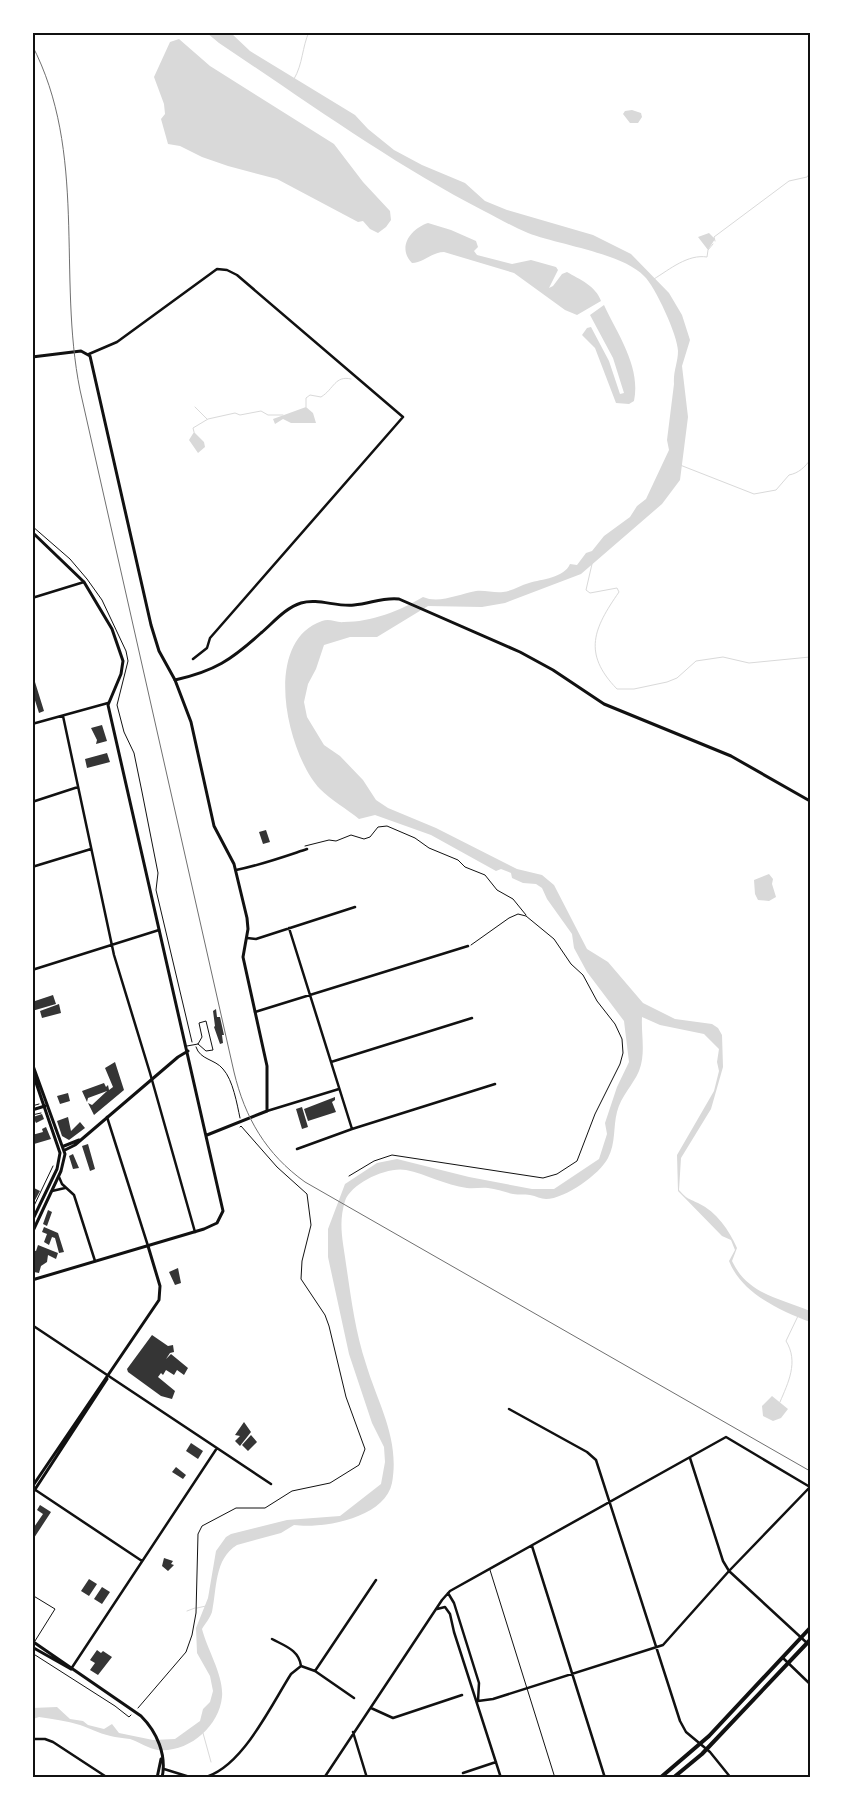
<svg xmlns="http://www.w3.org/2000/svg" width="843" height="1810" viewBox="0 0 843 1810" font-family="'Alegreya Sans',sans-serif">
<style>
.water{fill:#d9d9d9}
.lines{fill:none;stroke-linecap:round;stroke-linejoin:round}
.stream{stroke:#d9d9d9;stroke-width:1}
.building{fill:#353535}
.path{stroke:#111;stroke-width:1}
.service{stroke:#111;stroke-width:1}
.minor{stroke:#111;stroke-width:2.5}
.tertiary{stroke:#111;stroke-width:3}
.secondary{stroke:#111;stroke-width:3}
.primary{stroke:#111;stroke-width:4}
.rail{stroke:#707070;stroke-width:1}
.neatline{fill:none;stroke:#111;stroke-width:2}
</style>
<rect width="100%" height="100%" fill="#fff"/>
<path class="water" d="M207,33H231L250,51L355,115L368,129L394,150L422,165L465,183L485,201L507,210L593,235L631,254L669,293L682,315L690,340L682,366L688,417L680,480L662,504L581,574L505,603L482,607L428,606L377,637H350L324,645L316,669L308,684L304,702L307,717L324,745L340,756L363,780L376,800L388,808L436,828L517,869L542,875L554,885L587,949L608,962L643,1003L675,1019L712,1024L718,1028L722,1035L723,1067L711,1109L681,1158L679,1190C688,1200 688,1198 698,1203C717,1212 729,1230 737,1248L732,1261C748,1295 780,1298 810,1311V1322C780,1310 742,1294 729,1261L735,1250L731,1240L722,1236L678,1191L677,1155L714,1091L719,1071L717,1062L719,1049L704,1034L660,1025L642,1017C641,1035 646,1053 639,1071C633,1085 621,1096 617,1112C613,1127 616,1143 608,1158C600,1174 565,1199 546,1199C541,1199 536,1196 530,1195C524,1194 519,1195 513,1194C505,1192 497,1189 488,1188C481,1187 474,1189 467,1188C445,1185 426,1174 406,1170C388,1166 351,1183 345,1201C338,1224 343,1241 346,1264C351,1297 355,1331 366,1364C378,1404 400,1439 392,1483C385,1518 323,1529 294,1525L281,1533L237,1545C214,1559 217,1589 212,1612C210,1618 205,1624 202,1629C207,1649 224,1676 222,1697C219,1727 188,1753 158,1750C149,1749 139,1742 130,1739C124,1738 120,1738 115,1737C103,1735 91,1729 80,1725C67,1721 52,1719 39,1717L33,1719L32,1708L57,1707L70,1719L83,1721L88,1725L104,1729L112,1724L119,1733L153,1740L175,1739L200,1721L203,1709L210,1702L213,1691L210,1676L197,1653L196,1628L208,1598L216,1551L226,1537L231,1534L287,1520L340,1516L381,1484L385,1462L384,1447L372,1423L349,1354L328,1257V1229L345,1184L377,1163L397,1159L469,1177L532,1189H554L599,1159L607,1134L605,1123L617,1087L629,1062L624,1021L587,972L574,948L572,934L547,899L542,888L536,884L523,883L512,878L511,873L501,869L496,871L431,835L375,815L359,819C347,809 331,800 320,789C287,754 261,642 322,621C330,618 336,623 344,622C371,622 400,611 423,597C439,604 459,594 476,591C485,590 494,593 503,592C513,591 520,585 529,583C542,579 564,578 570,564L577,565L586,553L592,551L604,536L630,517L637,506L646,499L669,450L667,440L674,384C673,372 678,362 678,351C678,336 655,286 644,276C622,253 559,245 528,233C513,227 498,218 484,211C391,163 306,101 219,43Z
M179,39L210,66L334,144L363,182L390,211L391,220L386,227L378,233L370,229L363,221L358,222L277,179L228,166L202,157L180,146L168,144L161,119L165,114L164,104L154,77L170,42Z
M632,110L641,113L642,117L638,123H630L623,114L625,111Z
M428,223L451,230L476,241L478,247L474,251L477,255L512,264L531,260L556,267L558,270L549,288L553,286L562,274L567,272C579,279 596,286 601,301L577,315L565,310L514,273L444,252C432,252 423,263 412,263C397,248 410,229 428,223Z
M709,233L715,239L708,250L698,237Z
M604,305C618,335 641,367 634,401L629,404L616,403L595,348L582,335L587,328L591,327L609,361L620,394L624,393L613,358L590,315Z
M306,407L313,413L316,423H291L283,419L275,424L273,419Z
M194,432L204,442L205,447L198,453L189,440Z
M769,874L773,879L772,884L776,897L769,901L758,900L755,894L754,880Z
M772,1396L788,1409L781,1418L773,1421L763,1416L762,1406Z"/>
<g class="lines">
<path class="stream" d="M294,79C303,64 302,47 309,32
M715,241L714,237L789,181L807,177L810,173
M654,279C670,269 688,254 707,257L708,250L713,244
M195,407L207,419
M306,407V398L310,395L321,397C334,389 335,375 351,379
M194,432L193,428L208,419L235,413L240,415L261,411L268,415H283
M680,465L754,494L776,490L789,475C799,473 805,467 810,460
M592,564L586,590L590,593L617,588L619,592C594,628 582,653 617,689H634L667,682L677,678L696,661L723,657L749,663L810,657
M780,1402C788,1383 799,1362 786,1341L798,1316
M197,1608L206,1606
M187,1611L195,1608
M203,1733L211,1762"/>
</g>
<path class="building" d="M35,682L44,711L39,713L32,691V683Z
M102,725L107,741L96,744L97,740L91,728Z
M107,753L110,762L87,768L85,759Z
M266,830L270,842L263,844L259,832Z
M53,995L56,1004L32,1011V1002Z
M59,1004L61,1013L42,1018L40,1011Z
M216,1009L217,1017H220L224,1035H222L223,1043L220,1044L214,1027L215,1026L213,1011Z
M115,1062L124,1090L94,1115L88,1103L92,1105L107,1091L88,1098L87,1102L82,1091L104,1083L106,1087L108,1085L109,1090L113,1087L105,1068Z
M68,1093L70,1101L60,1104L57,1096Z
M335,1097V1100L332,1102L336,1112L308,1121L304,1109Z
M302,1107L308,1127L302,1129L296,1109Z
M42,1114L44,1119L36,1123L33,1117Z
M68,1117L71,1131L80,1122L85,1128L69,1140L62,1136L57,1121Z
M46,1127L51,1139L34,1144L32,1135L43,1132L42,1129Z
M88,1144L95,1169L90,1171L82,1146Z
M73,1154L79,1168L73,1169L69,1156Z
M32,1187L40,1191L34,1202H32Z
M48,1210L52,1212L47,1226L43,1224Z
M44,1227L58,1233L64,1252L59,1253L55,1238L52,1237L49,1245L44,1242L47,1234L42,1232Z
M38,1245L58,1253L56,1259L48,1255L47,1262L41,1266L39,1273L34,1272L33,1276L32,1250L36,1251Z
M178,1268L181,1283L175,1285L169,1272Z
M152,1335L168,1346L173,1345L174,1352L170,1353L166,1359L171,1354L188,1368L184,1375L177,1370L174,1375L166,1370L163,1375L161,1373L158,1377L175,1391L172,1399L161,1396L128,1372L127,1369Z
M244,1422L251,1432L240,1446L235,1441L240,1436L235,1435Z
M251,1435L257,1442L248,1451L242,1445Z
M191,1443L203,1451L198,1459L186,1451Z
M176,1467L186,1475L183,1479L172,1472Z
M40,1505L51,1512L34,1538L32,1530L43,1514L37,1510Z
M164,1558L173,1561L171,1564L174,1565L168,1571L162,1566Z
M89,1579L97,1584L89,1596L81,1591Z
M102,1587L110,1592L102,1604L94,1599Z
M97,1650L101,1653L103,1651L112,1657L98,1675L90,1670L95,1663L90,1660Z"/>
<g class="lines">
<path class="path" d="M32,526L70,559L87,579L102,600L126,651L128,661L117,705L124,732L134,753L142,792L158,873L156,890L192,1042
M305,846L329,840L336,841L351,835L364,839L370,837L378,827L387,826L415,838L429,848L458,860L465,867L485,875L497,890L513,899L526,915
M196,1047C200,1060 215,1059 223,1069C233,1080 237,1104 240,1118
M32,1106L39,1104
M32,1115L41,1113
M349,1176L374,1161L392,1155L543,1178L557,1174L577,1161L595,1114L620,1064L623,1053L622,1039L615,1024L597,1001L583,975L571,964L554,939L526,916L518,914L509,918L471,945
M32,1210L53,1166
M32,1653L115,1706L129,1717L131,1715
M138,1708L186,1652L192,1635L196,1613L198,1534L202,1526L236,1508H265L292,1491L330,1483L359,1465L365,1449L346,1397L329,1326L325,1315L301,1279L302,1261L311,1225L307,1194L277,1167L241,1126L240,1127"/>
<path class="service" d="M187,1046L198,1044L202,1037L199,1023L206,1021L213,1050L206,1051L198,1044
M490,1570L555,1778
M32,1595L55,1609L35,1641"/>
<path class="minor" d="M89,354L117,342L217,269L227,270L237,275L403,417L210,638L207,648L193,659
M32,598L84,582
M63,716L114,955L150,1073L195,1232
M32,724L108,703
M32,802L78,787
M32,867L91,849
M236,870C261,865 283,857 307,849
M289,928L352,1129
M247,938L256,939L355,907
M32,970L159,930
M255,1012L468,946
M331,1062L472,1018
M267,1111L339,1089
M107,1117L148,1246
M297,1149L352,1129L495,1084
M59,1177L62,1184L74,1195L95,1261
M52,1191L65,1188
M32,1325L271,1484
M509,1409L587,1452L596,1460L680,1721L686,1732L710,1752L731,1778
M690,1458L723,1561L729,1571L807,1643
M34,1489L142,1561
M532,1546L605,1778
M448,1593L454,1603L479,1683L478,1701
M437,1609L445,1607L450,1614L454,1632L501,1778
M272,1639C285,1646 299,1650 301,1666
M783,1658L810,1684
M71,1669L217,1448
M315,1671L376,1580
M371,1708L393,1718L462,1695
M353,1732L367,1778
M32,1739H45L53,1742L108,1778
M164,1769L193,1778
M463,1773L496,1762
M202,1778C241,1770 270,1707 291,1674L301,1666L315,1671L354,1698
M324,1778L442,1600L450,1591L726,1437L810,1487L729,1571L663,1645L493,1699L478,1701"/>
<path class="tertiary" d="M32,532L84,582L112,629L123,661L121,674L108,705L223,1211L217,1223L204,1229L32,1280
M175,680L191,722L214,826L234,864L247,918L248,929L243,957L267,1066V1111L207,1135
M32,1110L45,1106
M64,1146L79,1140
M65,1150L75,1145L178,1057L188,1051
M32,1487L159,1300L160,1286L148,1246
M32,1494L107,1379
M32,1641L141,1716C157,1732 167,1755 162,1778
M32,1647L71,1669
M157,1778L161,1759"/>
<path class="secondary" d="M32,357L81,351L90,356L151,625L159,651L175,680C215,671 231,660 261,633C273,623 285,608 301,603C318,598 336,607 354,605C370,604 382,597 399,599L520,652L553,670L604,704L731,756L810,801
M32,1063L65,1154L61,1171L32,1233
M32,1071L60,1153L57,1169L32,1221"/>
<path class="primary" d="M660,1778L709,1736L810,1628
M673,1778L702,1754L810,1640"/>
<path class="rail" d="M32,45C88,152 57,276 80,390L234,1072C245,1118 266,1154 305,1182L810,1471"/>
</g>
<rect width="843" height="1810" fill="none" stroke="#ffffff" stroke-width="68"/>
<rect x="34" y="34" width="775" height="1742" class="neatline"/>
</svg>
